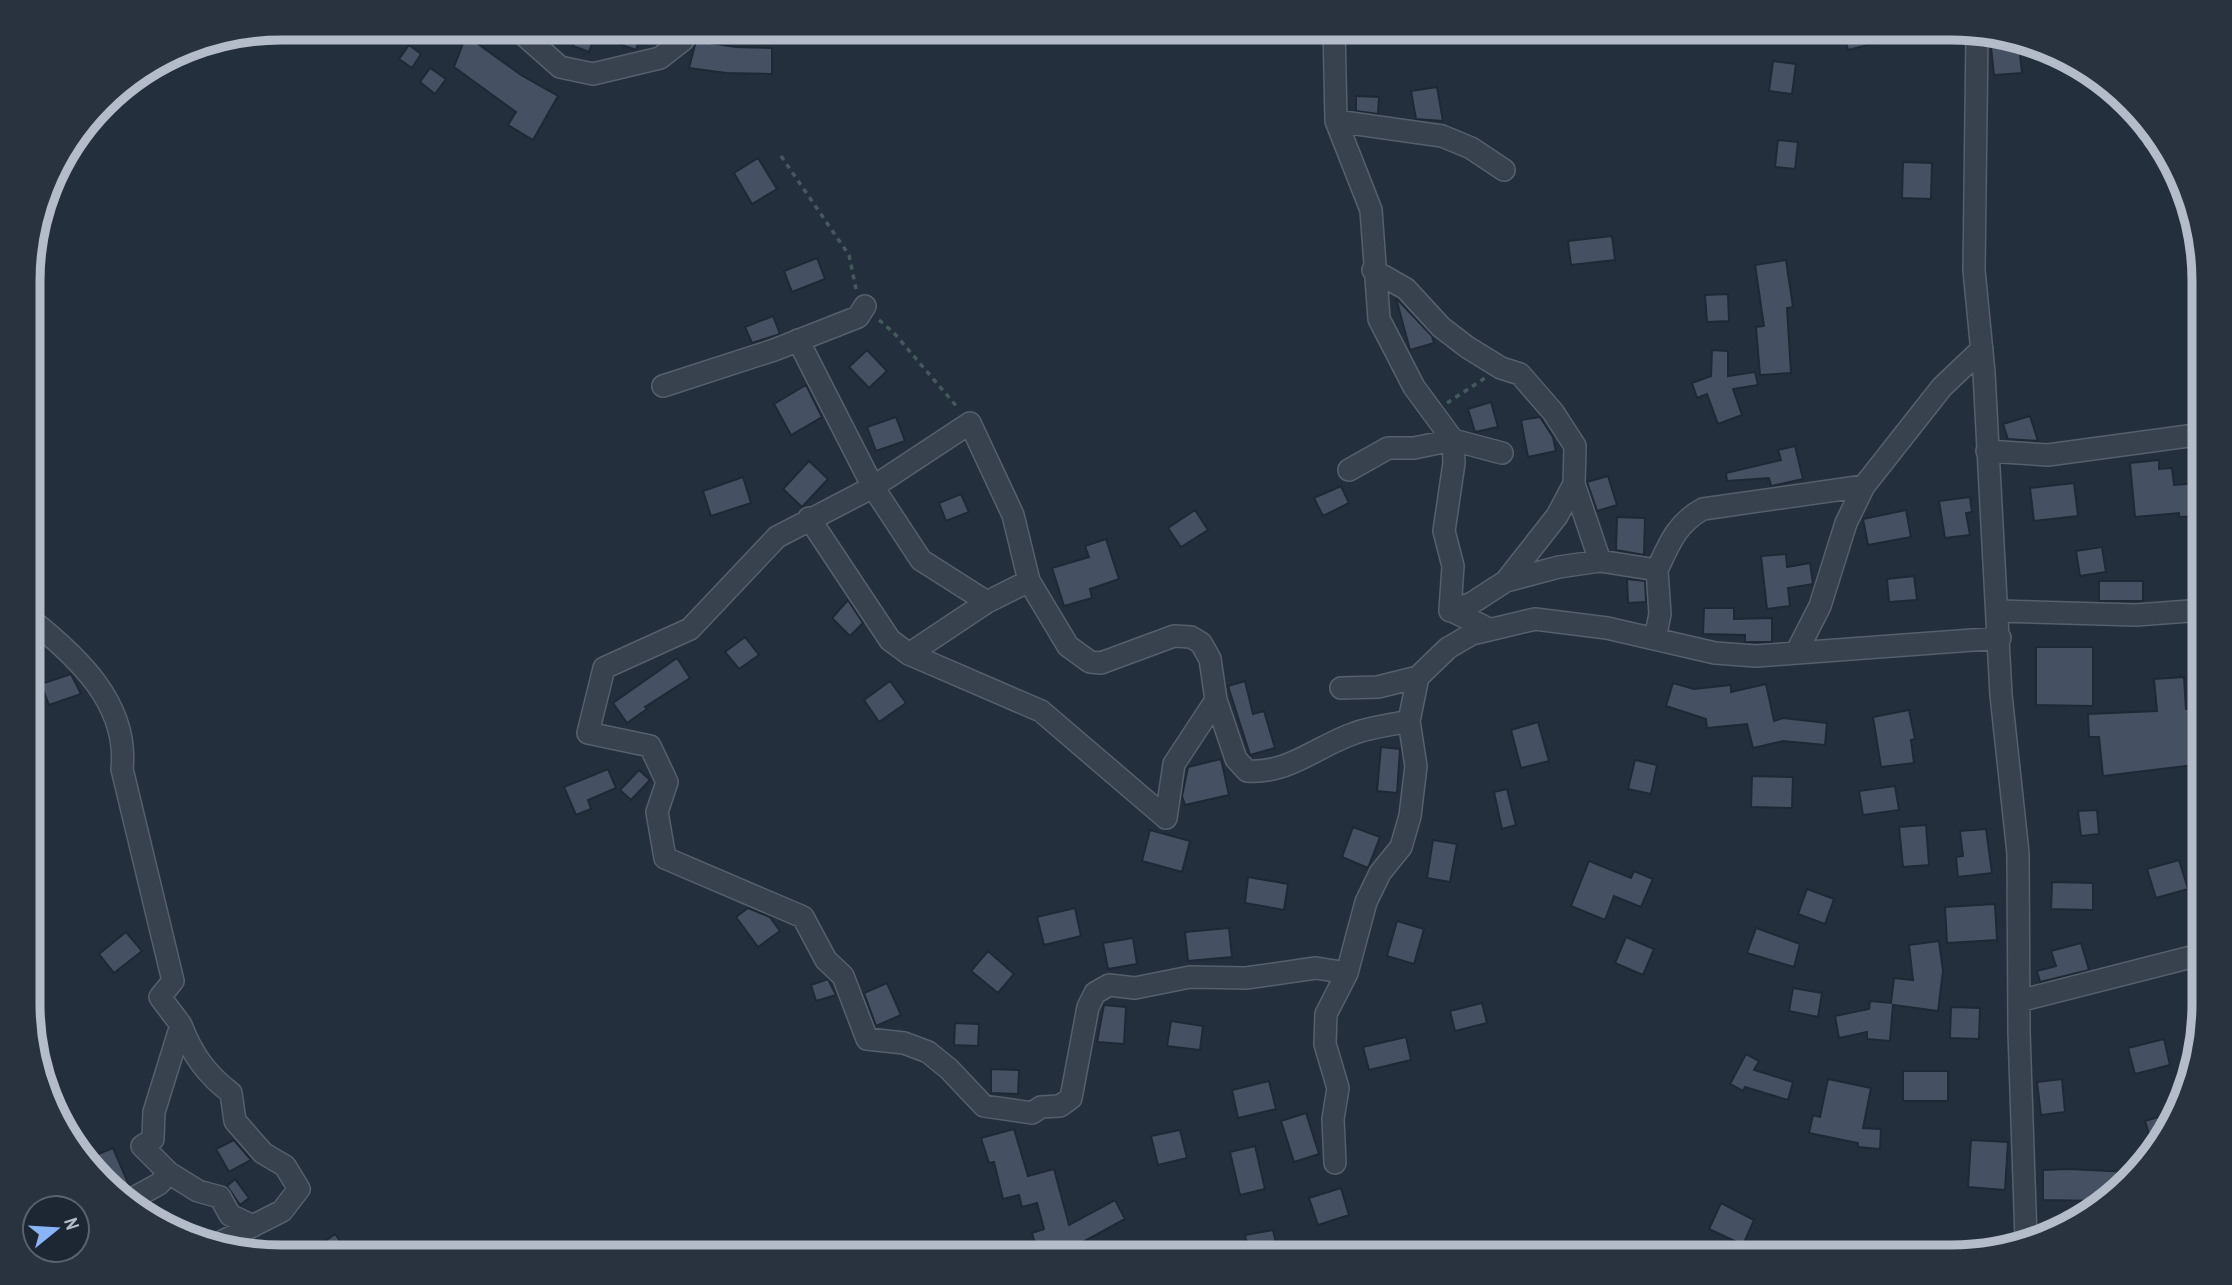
<svg xmlns="http://www.w3.org/2000/svg" width="2232" height="1285" viewBox="0 0 2232 1285" font-family="'Archivo Narrow',sans-serif">
<style>
.building{fill:#455162;stroke:#1f2835;stroke-width:2}
.lines{fill:none;stroke-linecap:round;stroke-linejoin:round}
.minor-casing{stroke:#565f6c;stroke-width:24}
.path{stroke:#44595c;stroke-width:3.5;stroke-dasharray:5 5;stroke-linecap:butt}
.minor{stroke:#38414e;stroke-width:21}
.rim{fill:none;stroke:#b4bcc9;stroke-width:9}
</style>
<rect width="100%" height="100%" fill="#242f3e"/>
<path class="building" d="M579,28H643L636,50L595,35L589,52L573,46Z
M1842,28H1881L1884,41L1848,50Z
M467,33L481,38L478,44L521,75L558,96L533,140L508,125L516,112L454,67Z
M1990,38L2019,46L2022,73L1994,75Z
M696,41L736,47L772,48V74L726,73L689,68Z
M409,45L421,54L412,68L399,59Z
M1773,61L1796,64L1792,94L1769,91Z
M430,68L446,79L435,94L420,82Z
M1437,87L1443,121L1416,119L1411,91Z
M1356,96L1379,97L1378,114L1356,111Z
M1778,140L1798,142L1795,169L1775,167Z
M758,158L777,189L752,204L734,173Z
M1903,162L1932,163L1931,199L1902,198Z
M1612,236L1615,260L1571,265L1568,241Z
M817,258L825,279L792,292L784,271Z
M1786,260L1793,307L1787,308L1791,373L1760,375L1756,327L1764,326L1755,265Z
M1728,294L1729,321L1707,322L1705,295Z
M1396,298L1432,336L1434,343L1410,350Z
M773,316L780,334L752,343L745,327Z
M867,350L887,371L869,388L849,367Z
M1712,350L1728,351V376L1755,372L1758,385L1733,389L1742,415L1718,424L1707,394L1697,398L1692,383L1711,376Z
M806,385L822,417L791,435L774,404Z
M1491,402L1498,427L1475,432L1468,409Z
M2030,416L2038,441L2008,439L2003,424Z
M896,417L905,441L876,451L867,427Z
M1540,417L1553,437L1556,451L1528,457L1521,420Z
M1795,446L1803,479L1771,486L1769,478L1727,481L1726,473L1781,460L1778,450Z
M2159,460V469L2172,468L2174,485L2200,483L2202,516L2179,517V513L2135,517L2130,463Z
M809,461L828,479L802,507L783,489Z
M1608,476L1617,505L1597,511L1587,482Z
M743,477L751,503L711,516L703,491Z
M2074,483L2078,516L2034,521L2030,488Z
M1341,486L1349,503L1323,516L1314,498Z
M961,494L969,512L946,521L939,503Z
M1970,497L1972,512L1966,513L1970,535L1945,538L1939,501Z
M1195,510L1208,530L1181,547L1168,528Z
M1906,510L1911,537L1868,545L1863,519Z
M1617,517L1645,518L1644,555L1616,550Z
M1106,539L1119,579L1090,589L1092,598L1064,606L1052,568L1089,557L1085,546Z
M2102,547L2106,572L2080,576L2076,551Z
M1786,554L1787,567L1810,563L1813,584L1788,588L1790,606L1767,609L1761,556Z
M1914,576L1917,600L1889,602L1887,579Z
M1627,579L1645,581L1646,602L1628,603Z
M2099,581H2143V601H2099Z
M848,600L863,623L850,636L832,618Z
M1704,608H1734V619L1772,618V642H1745V635L1703,634Z
M745,637L759,655L739,669L725,652Z
M2036,647H2093V706L2036,705Z
M677,658L690,678L645,707L647,709L627,723L613,703Z
M71,674L81,694L49,705L41,684Z
M2184,677L2186,709L2203,707V722H2200L2203,764L2103,776L2099,737H2089L2088,714L2157,711L2154,679Z
M890,681L906,703L879,722L864,700Z
M1245,681L1253,714L1264,711L1275,748L1250,755L1228,686Z
M1673,683L1694,689L1731,685V692L1766,684L1774,721L1783,718L1827,723L1825,745L1783,741L1753,748L1747,724L1707,728L1706,719L1666,706Z
M1909,710L1915,739L1911,740L1914,763L1881,767L1873,717Z
M1538,722L1549,761L1521,768L1511,730Z
M1381,747L1400,749L1397,793L1377,791Z
M1221,759L1229,795L1185,805L1182,796L1188,767Z
M1635,760L1657,765L1651,794L1628,789Z
M608,769L616,788L588,800L591,809L576,815L564,787Z
M639,770L650,780L631,800L620,790Z
M1752,776L1793,777L1792,808L1751,807Z
M1895,786L1899,810L1863,815L1859,791Z
M1507,789L1516,825L1502,829L1494,792Z
M2097,810L2099,834L2081,836L2078,811Z
M1926,825L1929,865L1903,867L1899,827Z
M1353,827L1380,837L1368,868L1342,857Z
M1986,829L1992,873L1958,877L1956,857L1963,856L1960,831Z
M1150,830L1190,841L1182,872L1142,861Z
M1433,840L1457,844L1450,882L1427,878Z
M2179,860L2188,889L2156,898L2147,869Z
M1589,861L1631,878L1634,871L1653,879L1641,907L1614,896L1605,920L1571,906Z
M1248,877L1288,884L1284,910L1245,903Z
M2052,882L2093,883V910L2051,909Z
M1807,889L1834,899L1825,924L1798,914Z
M1995,904L1997,940L1947,943L1945,907Z
M748,908L770,917L780,931L758,947L736,917Z
M1075,908L1081,936L1044,945L1037,917Z
M1397,921L1424,929L1414,964L1387,956Z
M1229,928L1232,957L1188,961L1185,932Z
M1756,928L1800,944L1794,967L1747,953Z
M126,932L142,951L114,973L99,954Z
M1626,937L1654,949L1643,975L1615,963Z
M1133,938L1137,964L1108,969L1103,943Z
M1939,941L1943,971L1938,1011L1893,1005L1890,1041L1867,1039V1032L1839,1038L1835,1016L1869,1009L1870,1001L1891,1003L1894,978L1913,980L1909,945Z
M2081,943L2089,970L2040,982L2037,971L2056,966L2051,951Z
M988,951L1014,974L998,993L971,971Z
M828,979L836,995L816,1001L811,985Z
M887,983L901,1015L876,1026L864,993Z
M1793,988L1822,993L1818,1017L1789,1011Z
M1482,1003L1487,1023L1455,1031L1450,1011Z
M1104,1005L1126,1007L1124,1044L1097,1042Z
M1951,1007L1980,1008L1979,1039L1950,1038Z
M1171,1021L1203,1026L1200,1050L1167,1046Z
M955,1023L979,1024L978,1046L954,1045Z
M1406,1037L1411,1060L1369,1070L1363,1047Z
M2164,1039L2170,1065L2135,1074L2128,1048Z
M1746,1054L1759,1061L1754,1070L1793,1082L1788,1100L1745,1087L1743,1091L1730,1084Z
M991,1069L1019,1070L1018,1094L991,1093Z
M1903,1071H1948V1101H1903Z
M1828,1079L1871,1088L1863,1128L1881,1129L1880,1149L1858,1147V1143L1809,1133L1813,1115L1820,1117Z
M2062,1079L2065,1112L2041,1115L2037,1082Z
M1269,1081L1276,1109L1238,1118L1232,1090Z
M2175,1112L2170,1131L2153,1147L2145,1121Z
M1306,1113L1319,1154L1294,1162L1281,1121Z
M1014,1129L1028,1176L1054,1169L1069,1225L1115,1200L1125,1219L1079,1244L1083,1257H1039L1032,1233L1044,1229L1037,1203L1022,1207L1019,1195L1003,1199L994,1162L989,1163L981,1138Z
M1180,1130L1187,1158L1158,1165L1151,1136Z
M234,1140L251,1160L229,1172L216,1149Z
M1971,1140L2008,1142L2005,1190L1968,1187Z
M1255,1146L1265,1189L1240,1195L1230,1152Z
M113,1148L129,1185L121,1191L86,1159Z
M2068,1169L2129,1172L2100,1201L2043,1200V1170Z
M235,1179L249,1198L240,1205L227,1186Z
M1341,1188L1349,1215L1318,1225L1309,1198Z
M1721,1203L1754,1220L1743,1245L1709,1229Z
M1273,1230L1277,1248L1249,1254L1245,1235Z
M335,1234L352,1257H303Z"/>
<g class="lines">
<g class="minor-casing">
<path id="minor" d="M516,28L560,67L593,74L660,58L683,40
M1334,28L1336,121L1371,210L1379,319L1414,387L1453,440L1502,453
M1977,35L1974,270L1984,373L2001,695L2018,853L2019,1032L2026,1239
M1336,121L1442,136L1471,148L1504,170
M1373,270L1406,289L1441,327L1467,347L1501,368L1520,374L1553,412L1575,446L1574,484L1600,561
M798,340L873,487L921,560L987,602
M663,386L774,350L858,317L865,306
M1987,451L2048,455L2203,434
M1349,470L1388,448H1414L1453,440L1454,463L1444,531L1453,566L1450,610L1489,629
M809,518L890,640L909,654L1041,711L1166,818
M1657,570C1669,544 1677,523 1703,509L1864,486
M1506,581L1557,516L1574,484
M1450,611L1472,603L1506,581L1559,567L1600,561L1657,570L1660,614L1655,639
M1999,611L2136,615L2203,610
M30,619C77,656 129,704 122,769L173,981L160,997L181,1025L154,1112L153,1139L142,1146L169,1173
M1797,651L1820,606L1846,523L1864,486L1942,387L1982,349
M909,654L987,602L1029,581
M1341,688L1378,687L1418,677
M1166,818L1174,764L1216,700
M1347,973L1316,968L1246,978L1190,977L1135,988L1109,985L1095,993L1088,1007L1071,1098L1060,1106L1041,1107L1032,1113L984,1106L949,1069L928,1052L904,1043L867,1039L843,976L826,960L803,917L665,858L657,812L667,782L650,746L588,733L604,668L690,629L777,537L873,487L970,423L1013,515L1029,581L1068,646L1090,662L1101,663L1174,636L1191,637L1201,643L1210,659L1216,700L1236,759L1247,771C1289,774 1317,746 1355,733C1371,727 1391,725 1409,721
M2019,1001L2203,954
M181,1025C192,1054 206,1074 231,1093L235,1121L263,1153L285,1166L299,1189L282,1211L223,1241
M1335,1163L1333,1119L1338,1088L1325,1044L1326,1014L1347,973L1366,902L1380,873L1401,847L1410,816L1416,766L1409,721L1418,677L1448,648L1472,634L1535,619L1607,628L1715,653L1756,656L2000,638
M130,1200L159,1184L169,1173L198,1191L220,1197L230,1215L253,1226"/>
</g>
<path class="path" d="M2126,108L2140,137L2176,184
M781,156L849,255L856,289
M879,320L894,333L958,408
M1447,403L1485,378"/>
<use href="#minor" class="minor"/>
</g>
<path d="M0 0H2232V1285H0ZM281 40H1951A241 241 0 0 1 2192 281V1004A241 241 0 0 1 1951 1245H281A241 241 0 0 1 40 1004V281A241 241 0 0 1 281 40Z" fill="#29323f" fill-rule="evenodd"/>
<path class="rim" d="M281 40H1951A241 241 0 0 1 2192 281V1004A241 241 0 0 1 1951 1245H281A241 241 0 0 1 40 1004V281A241 241 0 0 1 281 40Z"/>
<g transform="translate(56 1229) rotate(72)"><circle r="33" fill="#1d2633" stroke="#59626f" stroke-width="2"/>
<path d="M0-5L12 26L0 18L-12 26Z" fill="#8ab4f8"/>
<text y="-10" font-size="19" font-weight="bold" text-anchor="middle" fill="#b4bcc9">N</text>
</g>
</svg>
